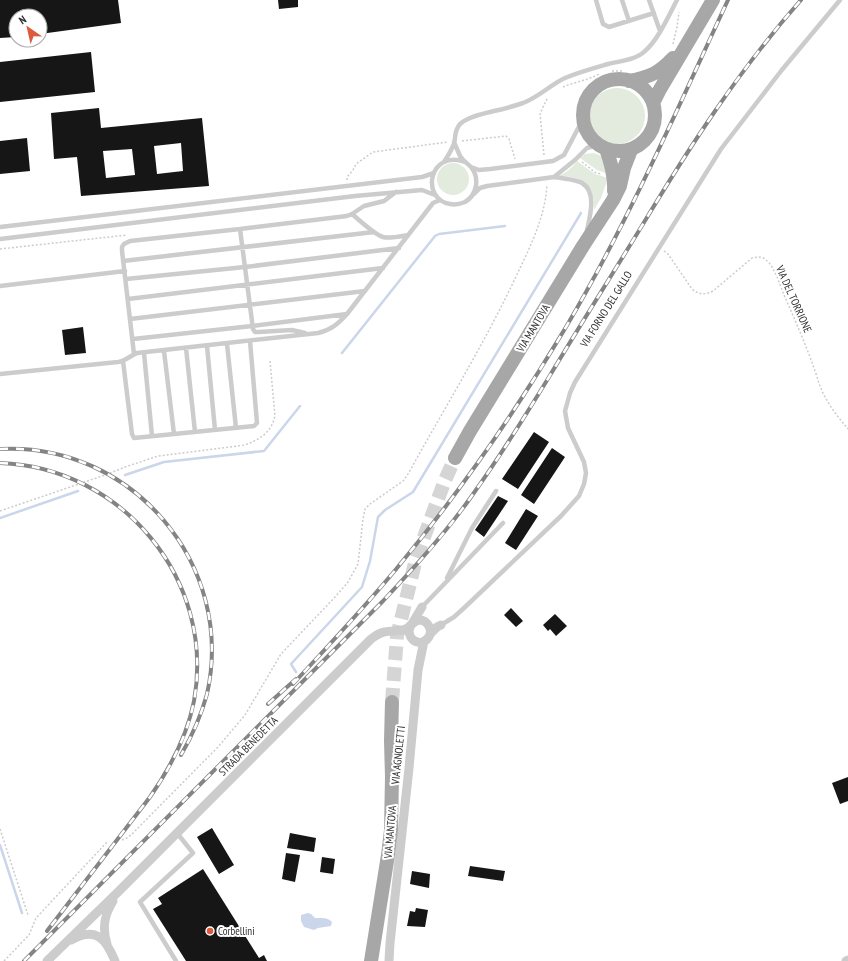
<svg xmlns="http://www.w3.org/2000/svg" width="848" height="961" viewBox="0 0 848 961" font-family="'PT Sans Narrow',sans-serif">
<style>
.green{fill:#e2ebde}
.water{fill:#cbd6ea}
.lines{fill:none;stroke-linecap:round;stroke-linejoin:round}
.stream{stroke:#cbd6ea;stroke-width:2.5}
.building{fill:#161616;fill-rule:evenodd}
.primary-tunnel{stroke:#d5d5d5;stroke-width:14;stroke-dasharray:14 7;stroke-linecap:butt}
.path{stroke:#ccc;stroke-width:1.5;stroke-dasharray:2 2;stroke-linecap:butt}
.service{stroke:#ccc;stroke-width:4.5}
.minor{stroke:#ccc;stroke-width:9}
.primary{stroke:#a7a7a7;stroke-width:14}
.rail-casing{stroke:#848484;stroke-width:4}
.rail{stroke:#fff;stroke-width:2.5;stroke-dasharray:8;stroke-linecap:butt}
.poi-dot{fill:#db5c3c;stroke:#fff;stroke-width:1.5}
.labels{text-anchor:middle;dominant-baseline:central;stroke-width:4;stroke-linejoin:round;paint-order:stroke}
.street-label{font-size:11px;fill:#2f2f2f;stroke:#fff}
.poi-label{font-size:11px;fill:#2f2f2f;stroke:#fff;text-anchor:start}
</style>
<rect width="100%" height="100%" fill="#fff"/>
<path class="green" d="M589 116a28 28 0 1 1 56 0a28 28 0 1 1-56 0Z
M593,153C606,156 605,163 608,174L597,170L580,158L585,154Z
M577,161L595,174L608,178L601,198L594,210C595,184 582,176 558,176C566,173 572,168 577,161Z
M437 179a16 16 0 1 1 32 0a16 16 0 1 1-32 0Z"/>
<path class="water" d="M308,913L311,914L315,918C321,918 328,917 332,922L331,926L318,928L314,930L304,927L301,921V915Z"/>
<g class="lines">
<path class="stream" d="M342,353L435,236L439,234L505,226
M125,475L164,462L264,451L300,406
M0,518L78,491
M296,672L291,664L362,587L370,561L378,517L385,510L413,492L581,213
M0,845L22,913"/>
</g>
<path class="building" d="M0,0H118L121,23L40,34V16H16V37L0,38Z
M278,0H298V7L279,9Z
M91,52L95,92L0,102V62Z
M99,108L101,128L202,118L209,186L81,196L77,157L54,159L51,113ZM181,143L183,171L157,174L154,146ZM132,149L135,175L106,178L103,151Z
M27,138L30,171L0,174V141Z
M83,327L86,353L65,355L62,330Z
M534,432L549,442L518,489L502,479Z
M552,448L565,457L534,504L521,495Z
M498,496L508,501L484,537L475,530Z
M526,509L538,516L516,550L505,543Z
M511,608L523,621L516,627L504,615Z
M555,614L567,626L556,636L550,629L548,631L543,625Z
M848,777V801L840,804L832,783Z
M212,828L234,865L219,874L197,837Z
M290,833L316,838L314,852L287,848Z
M286,853L300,855L295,882L282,879Z
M322,857L335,859L333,874L320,872Z
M470,866L505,871L503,881L468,876Z
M203,869L259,958L264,955L267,961H186L153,909L162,904L158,898Z
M412,871L430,874L429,888L410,884Z
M416,908L428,910L425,927L407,926L410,911L415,912Z"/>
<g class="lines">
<path class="primary-tunnel" d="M392,702L397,636L416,559L445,480L455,458"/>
<path class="path" d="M673,44L677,27L679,12
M612,71H622
M563,87C575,82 588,80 599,74
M462,141L506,136L509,139L515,159
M544,155L540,114L543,107L548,97
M582,162L596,173L602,174
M347,180V177L353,170L356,164L373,152L448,142
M0,249L127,235
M664,251L668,254L692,289C699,295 705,295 713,291L752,258C757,257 762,256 766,260C775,267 780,285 784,295C795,320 806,345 815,371C817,376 818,381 820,386C826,402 837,416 848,429
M0,511L108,474L125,467L158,456L245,445C260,439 271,433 275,416L270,361
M0,829L28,915
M122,840L127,838L132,834L218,747L245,715L281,654L336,596L348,582L358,564L363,519L365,509L370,504L403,481L408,474C443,411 481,349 512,285C527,253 545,220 547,185
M4,961L29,935L36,918L108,841"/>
<path class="service" d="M596,0L603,24L609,27L654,13
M622,0L629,21
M649,0L660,31
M454,142C456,147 458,151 460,156C463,161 467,163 471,167C480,178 477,195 465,202C460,204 455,205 450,204C420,199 429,149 465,162
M444,162C448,156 451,151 454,144C456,136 454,131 460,124C469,116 483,114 494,111C504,109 514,106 523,103C539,97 550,85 565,78C579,72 594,68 608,64C620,61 636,60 645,51C658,40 669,15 677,0
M471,167L479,170L490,169L545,162L553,161L564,155L583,119
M554,177C561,178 577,180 582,183C597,192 590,216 587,230
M474,194L480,188L487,186L554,177L575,160L587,148L598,145
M352,214C359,220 375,235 383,237C389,239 402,236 408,235
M0,227L422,177L434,173
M240,229L253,329L255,332H259L292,330L305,333
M0,239L355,196L422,190L435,195
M123,261L374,232
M126,279L245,267L399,248
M0,286L125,271
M128,299L383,268
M130,319L365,291
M133,339L252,326L347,314
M227,344L236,428
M207,346L215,430
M186,348L195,432
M164,351L174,434
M144,353L152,436
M134,354L122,251V247L124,244L130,241L240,229L347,216L352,214L364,206L384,201L396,192
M123,361L132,434L134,438L254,426L257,423L250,341
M0,374L118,362C126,361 131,355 137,353L318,333C331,330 338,324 347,314L433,203L440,200
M447,578L472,528L496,491
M422,607L503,523
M441,625L454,617L464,608L561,516L579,496L584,484L586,473L584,462L568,428L565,411L570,393L575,382L721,149L781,71L840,0
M176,961L140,902L193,853L177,833"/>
<path class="minor" d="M413,622L422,607
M430,634L437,627L441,625
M71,940C96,926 106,939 115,961
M107,944C102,928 104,915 113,901
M47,961L119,891L371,639C375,636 379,633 384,632C392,630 399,632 406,629C411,626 413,621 419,620C428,620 434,631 428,638C420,649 404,638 411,625
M389,961L390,943L409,768L418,670L424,641
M846,961L848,960"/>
<path class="primary" d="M583 115a36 36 0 1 1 72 0a36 36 0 1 1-72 0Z
M629,81C650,77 659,73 673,58
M653,103L659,91L713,0
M606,149C611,163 615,176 614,191
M455,458L470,431L583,246L613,200L620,186L624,168L631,150
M371,961L388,855L391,830L392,777L391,741L392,702"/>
<g class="rail-casing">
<path id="rail" d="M0,449C132,442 236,565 207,694C201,716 192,736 181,755
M0,463C122,467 216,580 194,701C187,737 170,768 150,797L47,931
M293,684C328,646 364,608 397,568C460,492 516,411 566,327C628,222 677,110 728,0
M268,704L296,679
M24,961L383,601C414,568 445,534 471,497C499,458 524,418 549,377C579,327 610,278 640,229C688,149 739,70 801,0"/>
</g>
<use href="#rail" class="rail"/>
</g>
<circle class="poi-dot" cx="210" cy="931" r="4"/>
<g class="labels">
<g class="street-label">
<text transform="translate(794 299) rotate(66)">VIA DEL TORRIONE</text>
<text transform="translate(606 309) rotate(-58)">VIA FORNO DEL GALLO</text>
<text transform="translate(533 328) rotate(-59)">VIA MANTOVA</text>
<text transform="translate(248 746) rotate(-45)">STRADA BENEDETTA</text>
<text transform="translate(398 755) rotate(-84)">VIA AGNOLETTI</text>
<text transform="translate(390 832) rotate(-85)">VIA MANTOVA</text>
</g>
<g class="poi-label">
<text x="218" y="931">Corbellini</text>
</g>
</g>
<g transform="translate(28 28) rotate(326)"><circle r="19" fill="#ffffff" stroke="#acacac"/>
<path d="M0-3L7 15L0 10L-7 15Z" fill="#db5c3c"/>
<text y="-6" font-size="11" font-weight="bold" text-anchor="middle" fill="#2f2f2f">N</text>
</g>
</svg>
